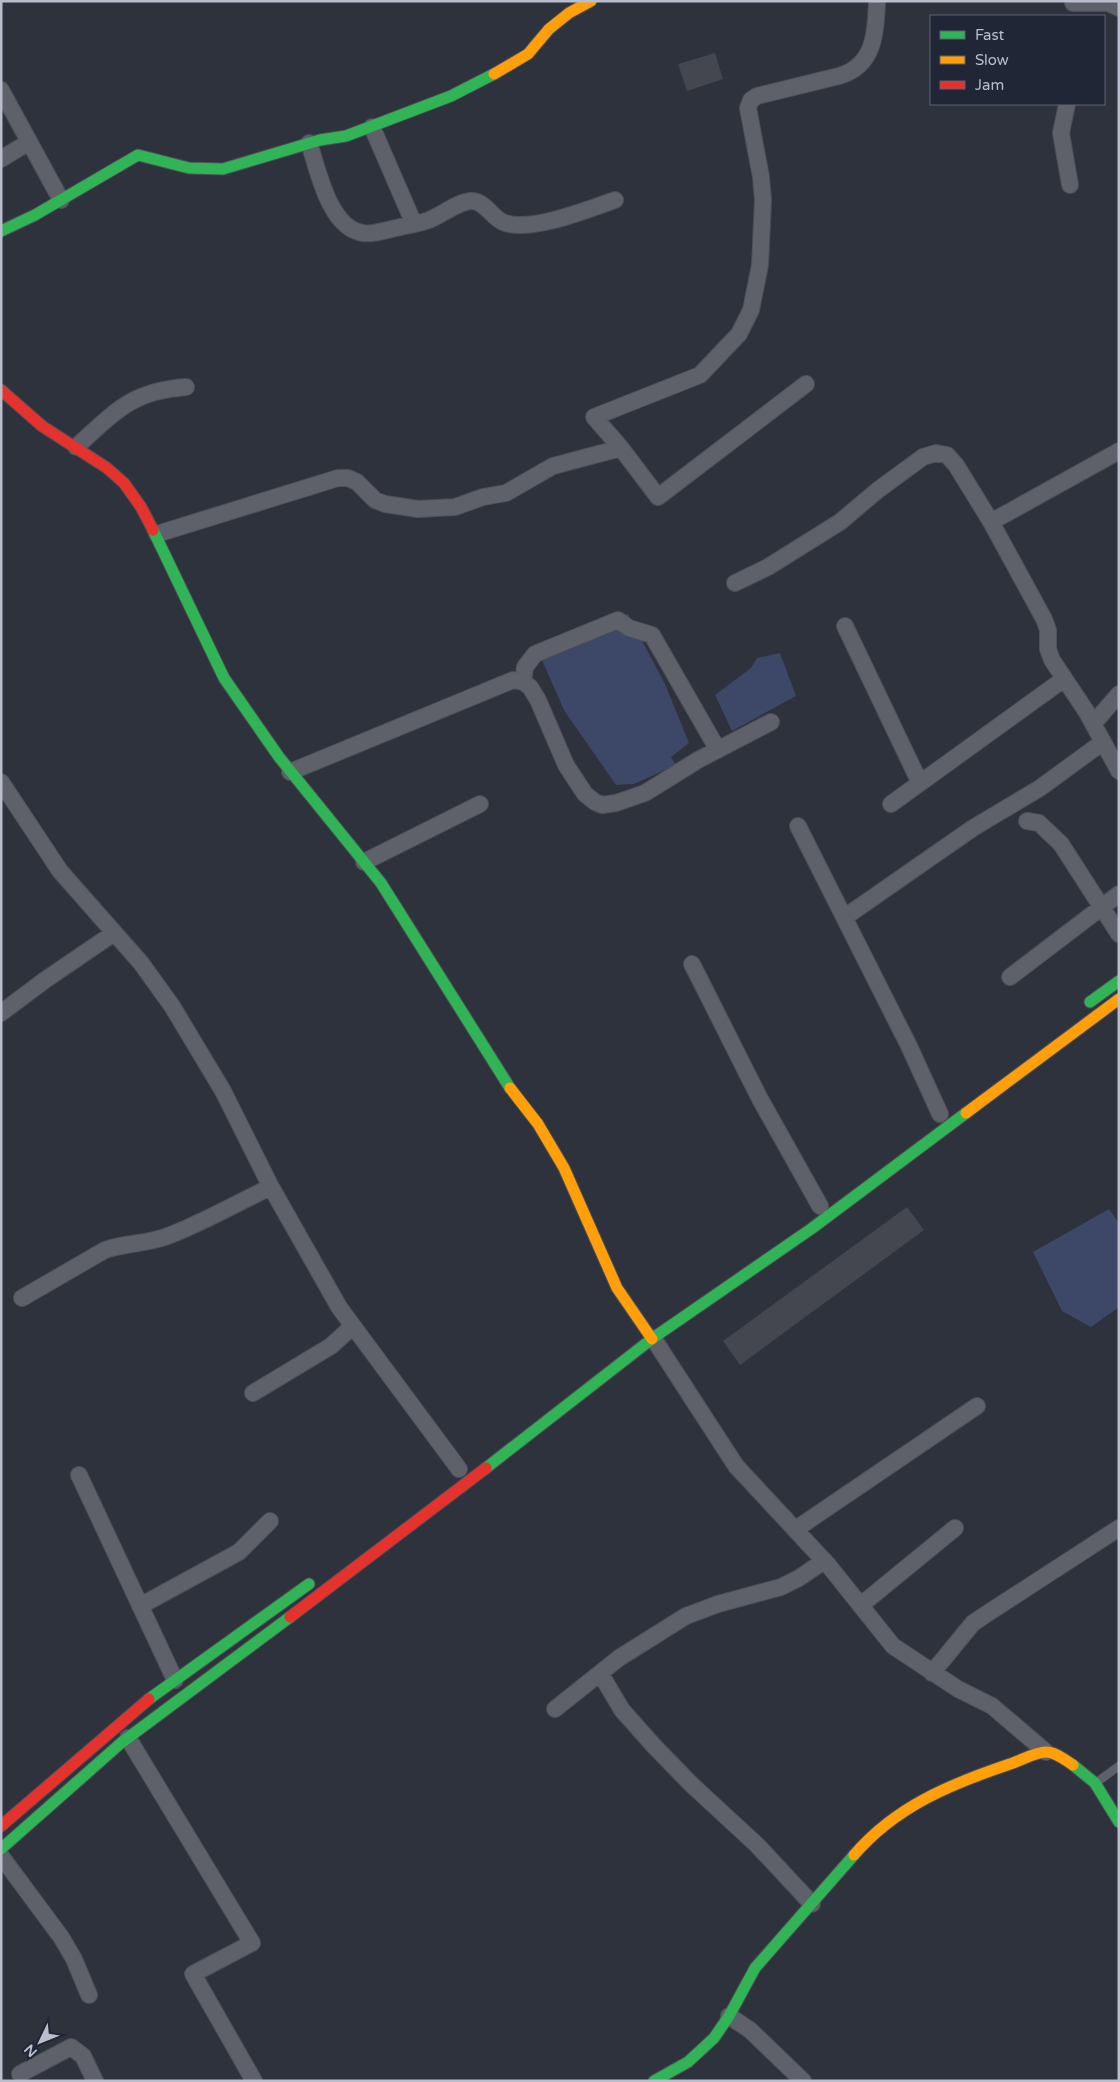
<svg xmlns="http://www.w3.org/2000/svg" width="1120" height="2082" viewBox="0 0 1120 2082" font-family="'Varela Round',sans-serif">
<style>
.water{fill:#3d4767}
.building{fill:#444750}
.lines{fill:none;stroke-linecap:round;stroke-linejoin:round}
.lane-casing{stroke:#4c4f56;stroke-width:9}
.street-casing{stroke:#4c4f56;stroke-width:18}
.fast-casing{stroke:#4c4f56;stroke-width:13}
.slow-casing{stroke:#4c4f56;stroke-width:13}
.jam-casing{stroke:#4c4f56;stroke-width:13}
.lane{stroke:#5e616a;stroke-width:8}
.street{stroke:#5e616a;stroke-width:16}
.fast{stroke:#30b455;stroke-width:11}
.slow{stroke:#ff9f0a;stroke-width:11}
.jam{stroke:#e5322d;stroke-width:11}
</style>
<rect width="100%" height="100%" fill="#2e323c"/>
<path class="water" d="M628,614L665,684L689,743L671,757L676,765L634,784L616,785L565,712L540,656L607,620Z
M780,653L796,696L732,731L715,695L751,668L757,658Z
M1109,1209L1119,1223V1307L1091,1327L1062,1311L1033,1252Z"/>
<path class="building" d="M715,53L723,79L687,91L678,64Z
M907,1207L924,1230L740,1365L723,1341Z"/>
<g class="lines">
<g class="lane-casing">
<path id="lane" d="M1097,1782L1119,1766"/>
</g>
<g class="street-casing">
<path id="street" d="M1073,3H1108L1119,8
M1,90L61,200
M1067,104L1061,133L1070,185
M372,127L414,224
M309,143C318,170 329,228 363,233C373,235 386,230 396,228C407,225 419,224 429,220C442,215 457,202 471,201C485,200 492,219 505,223C532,232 589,209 615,200
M1,159L29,142
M806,384L658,497L621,448L594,417L700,375L739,334L751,310L760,265L763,200L761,177L748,108L751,100L757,96L839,76C874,66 876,34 877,1
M76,447C115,412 131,391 186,387
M991,522L1119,451
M157,534L338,478H348L357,482L375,500L385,504L418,509L455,507L483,497L506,493L553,466L621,448
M735,583L768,567L840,522L878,490L923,457L936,453L947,455L956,465L991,522L1044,619L1048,630V649L1052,660L1086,711L1119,771
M845,626L920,783
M523,682L525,667L535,654L618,620L629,628L652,635L718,750
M1093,724L1119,694
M290,772L513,680L523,682L530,687L538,700L566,765L585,794L595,802L602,805L616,803L645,793L698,760L771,722
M1,782L60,871L141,963L172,1006L223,1091L271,1187L339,1307L353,1326L331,1346L253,1393
M891,804L1064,679
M1027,821L1039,823L1061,844L1119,934
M798,826L909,1046L940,1114
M364,862L480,804
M845,917L973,828L1040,788L1103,742
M692,964L760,1099L820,1206
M1010,977L1119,894
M1,1013L45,980L114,933
M22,1298L105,1250C125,1243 145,1244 165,1237C201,1224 236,1203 271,1187
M353,1326L459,1469
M653,1338L736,1466L829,1566L893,1646L958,1689L992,1706L1046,1752
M79,1475L175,1680
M796,1529L977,1406
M861,1605L955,1528
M140,1606L239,1552L270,1521
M600,1673L622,1710L654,1746L692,1785L757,1845L812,1904
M932,1673L973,1623L985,1615L1119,1528
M555,1709L619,1658L686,1616L718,1604L781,1587L799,1578L824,1561
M128,1738L252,1943L193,1974L254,2081
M1,1856L61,1937L74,1959L89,1995
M729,2016L750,2030L803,2081
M20,2074L71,2047L83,2056L95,2081"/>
</g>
<g class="fast-casing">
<path id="fast" d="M1,231L35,215L138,155L189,168L223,169L320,140L346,136L451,96L494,74
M153,530L224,678L279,757L381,883L510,1088
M1090,1002L1119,981
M486,1468L653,1338L811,1229L966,1113
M149,1699L309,1584
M1073,1765L1095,1783L1119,1822
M1,1849L121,1743L290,1617
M654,2081L688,2062L714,2038L729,2016L755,1968L854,1855"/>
</g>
<g class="slow-casing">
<path id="slow" d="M494,74L528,54L549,29L569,13L591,1
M510,1088L538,1124L564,1168L617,1288L652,1339
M966,1113L1119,999
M854,1855C896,1806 951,1784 1010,1764C1020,1761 1035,1752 1046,1752C1056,1752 1065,1760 1073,1765"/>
</g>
<g class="jam-casing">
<path id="jam" d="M1,390L42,426L107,468L124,483L141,507L153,530
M290,1617L486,1468
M1,1826L149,1699"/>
</g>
<use href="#lane" class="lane"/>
<use href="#street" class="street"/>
<use href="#fast" class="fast"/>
<use href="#slow" class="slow"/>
<use href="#jam" class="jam"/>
</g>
<rect width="1120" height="2082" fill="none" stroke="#b9bdcc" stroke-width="5"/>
<rect x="930" y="15" width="175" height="90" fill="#212637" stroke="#5e6273"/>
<rect x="940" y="31" width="25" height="8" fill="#30b455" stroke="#5e6273"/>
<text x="975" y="40" font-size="15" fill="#b9bdcc">Fast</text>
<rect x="940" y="56" width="25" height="8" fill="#ff9f0a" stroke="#5e6273"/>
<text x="975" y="65" font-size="15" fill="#b9bdcc">Slow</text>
<rect x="940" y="81" width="25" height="8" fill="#e5322d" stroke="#5e6273"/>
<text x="975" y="90" font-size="15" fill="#b9bdcc">Jam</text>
<g transform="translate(40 2042) rotate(227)" stroke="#212637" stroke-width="4" paint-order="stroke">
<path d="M0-4L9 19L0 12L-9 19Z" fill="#b9bdcc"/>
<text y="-8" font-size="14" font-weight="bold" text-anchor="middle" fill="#b9bdcc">N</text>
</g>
</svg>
